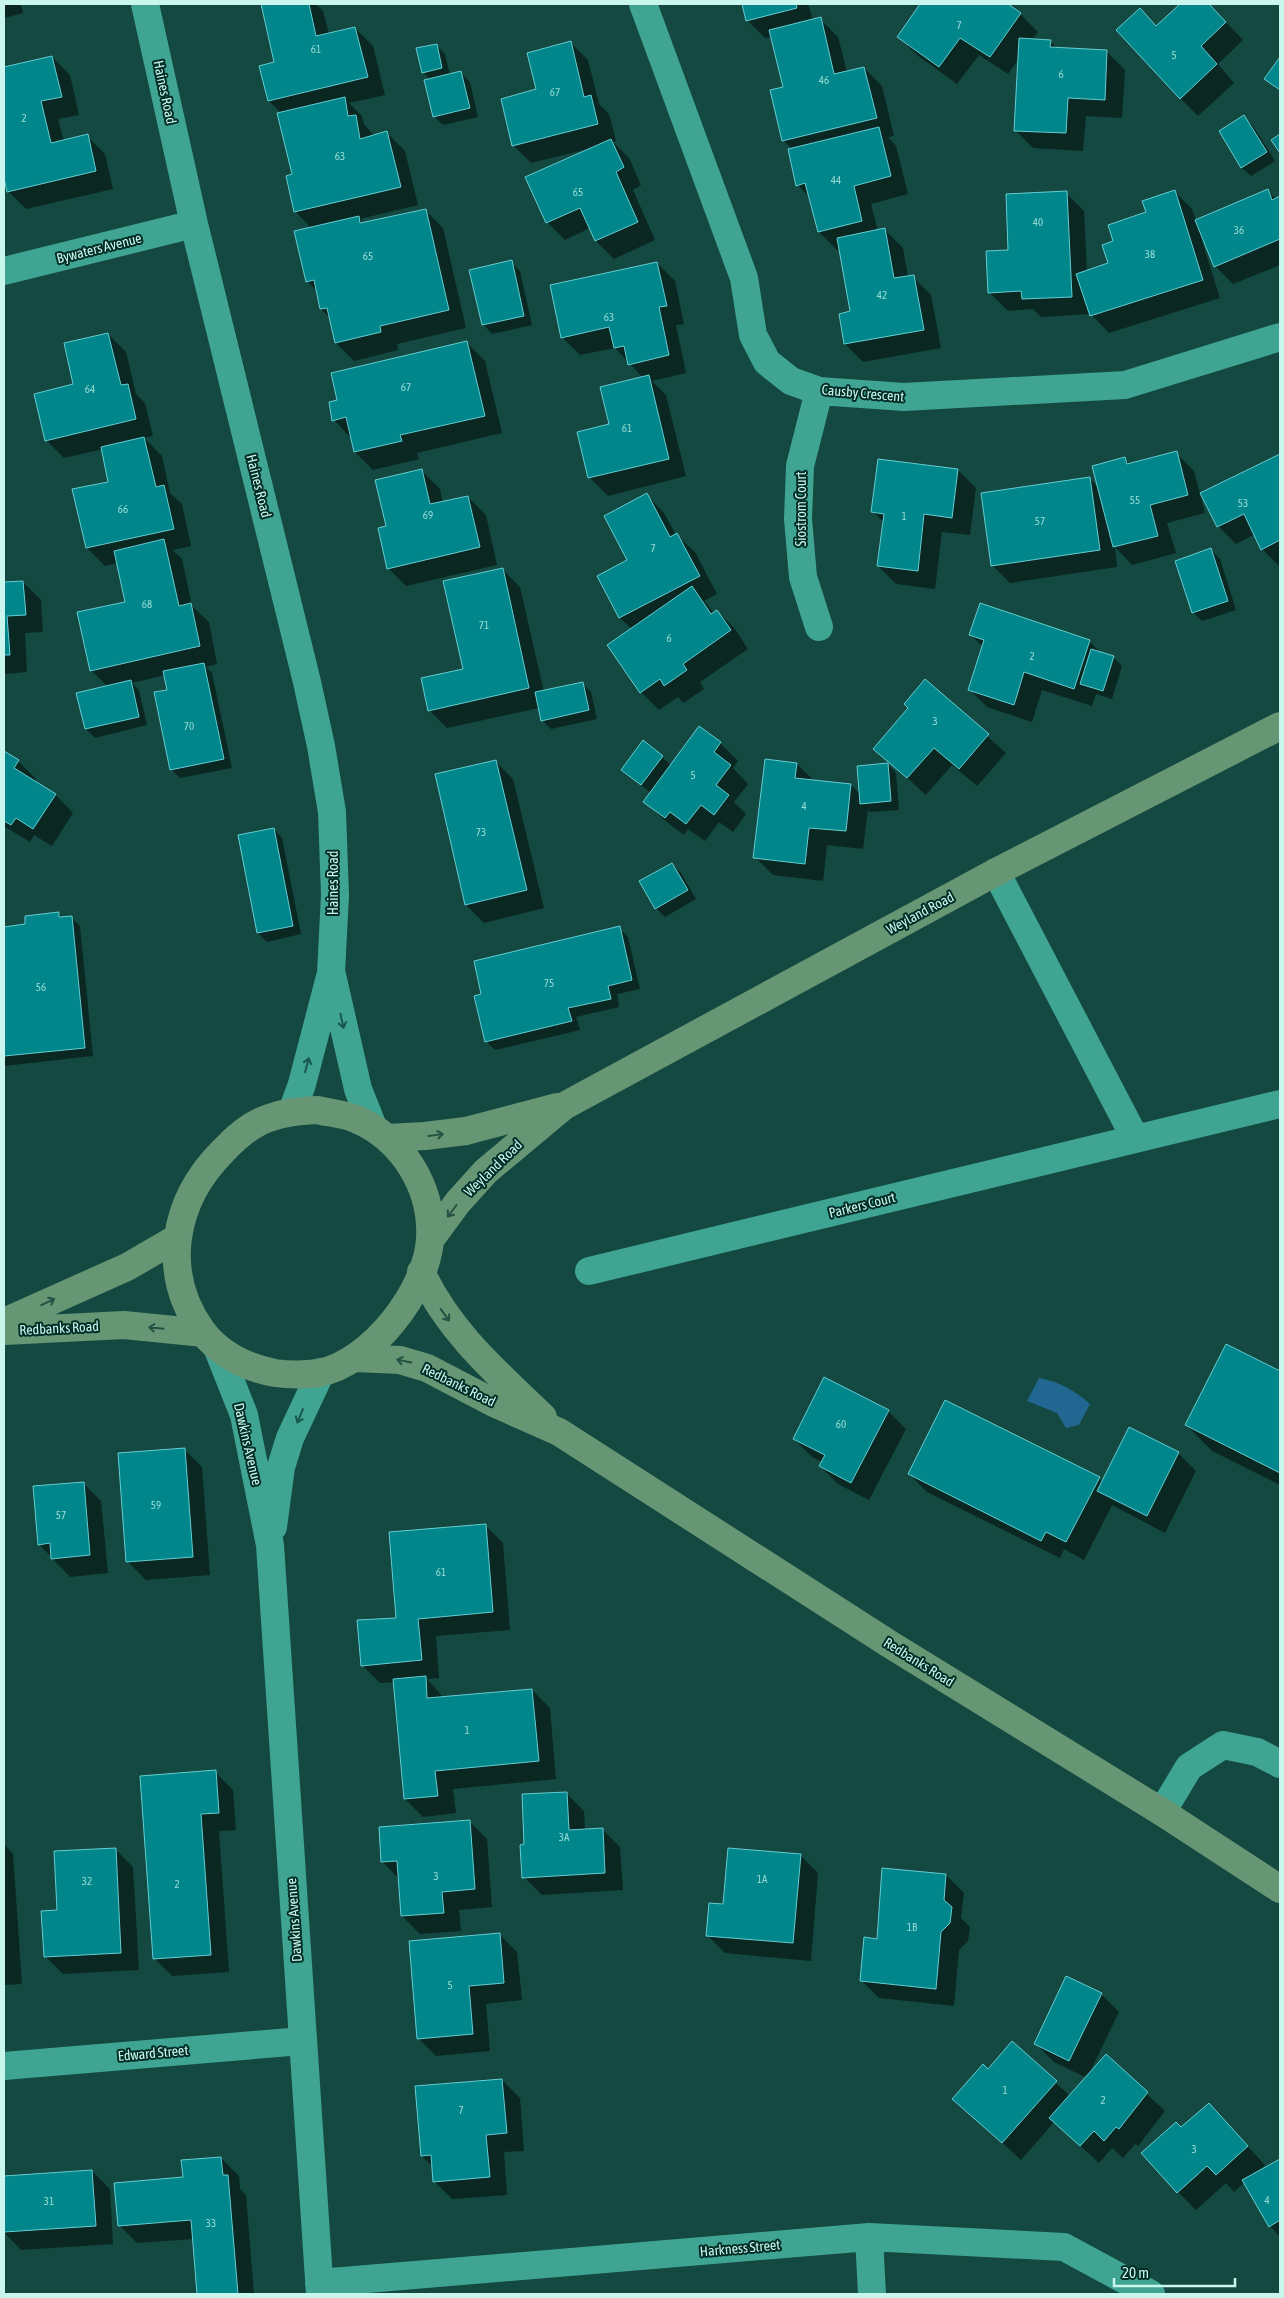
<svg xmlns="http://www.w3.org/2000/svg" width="1284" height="2298" viewBox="0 0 1284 2298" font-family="'Asap Condensed',sans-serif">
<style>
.water{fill:#226791}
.shadow{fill:#0007}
.building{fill:#00868b;stroke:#66cdd2}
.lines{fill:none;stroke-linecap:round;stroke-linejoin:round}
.street{stroke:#40a493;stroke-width:28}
.secondary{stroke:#679674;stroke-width:28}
.oneway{stroke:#17574d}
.oneway2{stroke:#255242}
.labels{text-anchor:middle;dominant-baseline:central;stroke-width:4;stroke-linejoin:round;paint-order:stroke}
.number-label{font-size:11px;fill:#98dbd4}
.street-label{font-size:14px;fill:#caf7ed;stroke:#012d27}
</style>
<rect width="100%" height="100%" fill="#134940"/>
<path class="water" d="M1039,1378C1060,1382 1074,1390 1090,1404L1079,1425L1066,1428L1057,1413L1027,1401Z"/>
<path class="shadow" d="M4,4H21L23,13L4,18Z
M262,4H316L323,11L329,34L355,28L373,46L385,95L349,103L362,116L364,124L374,136L387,133L405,151L418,205L360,219L365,224L425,210L443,228L466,328L397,344L398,350L354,361L336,343L330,318L321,309L318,292L307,281L311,228L295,211L293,175L281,113L269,101L276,63Z
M743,4H808L813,20L820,19L838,37L847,72L864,68L882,86L894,136L888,137L896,146L908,194L871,204L878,231L885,230L903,248L908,277H913L931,295L941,348L863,362L845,344L851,312L840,249L837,250L819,232L810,198L798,185L792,149L783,140L785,88L772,37L765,38L747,20Z
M922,4H1006L1020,14L1038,32L1032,40L1050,41L1058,49L1107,52L1125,70L1122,118L1086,116L1083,151L1033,148L1015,130L1019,59L1008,74L979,55L957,84L917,55L899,37Z
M1182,4H1209L1243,40L1218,64L1234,83L1198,116L1180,98L1157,27Z
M570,42L588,60L599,104L609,114L616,141L613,142L629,158L641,185L633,190L655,240L614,259L596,241L590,228L565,240L547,222L588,149L531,163L513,145L538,90Z
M436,45L445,54L450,75L461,73L470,82L478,117L443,125L434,116L430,80L423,72Z
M52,57L70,75L79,115L58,119L64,141L87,136L105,154L113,189L26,209L8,191L4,172V68Z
M1280,59V91L1266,79Z
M1244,117L1253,126L1275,161L1251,176L1242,168L1220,132Z
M1174,191L1192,209L1196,221L1268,191L1276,199L1280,198V265L1233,284L1215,266L1204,240L1202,241L1220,298L1109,333L1091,314L1041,317L1033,309L1008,311L990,293L1010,251L1066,193L1084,211L1087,272L1109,264L1114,242Z
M511,262L520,271L532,325L492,334L484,325L471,271Z
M657,263L675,281L684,324L676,325L686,373L652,381L666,395L686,476L608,496L590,478L610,425L643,378L615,348L580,355L562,337Z
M108,334L126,352L136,394L145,403L153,436L144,438L162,456L170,493L182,504L191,546L173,550L182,559L192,606L209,622L217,664L206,667L212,673L232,768L180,778L171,769L168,691L165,675L132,683L139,690L147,725L95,738L86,729L108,687L91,670L127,603L118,563L105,566L87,548L110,483L103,449L64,458L46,440L75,385Z
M467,343L485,361L502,433L417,453L419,459L373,470L355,452L351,438L334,420Z
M1176,453L1194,471L1205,513L1167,523L1176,553L1132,565L1115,547L1117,567L1010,583L992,565L1089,478L1099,488L1124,458L1130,464Z
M1280,456V567L1262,549L1255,534L1236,544L1218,526L1202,493Z
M958,470L976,488L970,535L942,532L935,589L896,584L878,566L884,523L873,511Z
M422,471L440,489L443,503L468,497L486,515L497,565L406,586L388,568L387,527Z
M647,495L664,513L676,535L695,552L717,594L704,601L714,613L717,611L735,629L748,649L700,682L704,689L683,703L678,697L659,710L641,692L632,629L620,618L599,576L629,560Z
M1211,550L1220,559L1236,610L1202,621L1193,612Z
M502,569L520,587L544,692L582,683L591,692L597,719L551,729L542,720L539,708L447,728L429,710L464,670Z
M23,582L41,600L43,632L25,633L27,672L4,674V583Z
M981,605L1090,642L1102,654L1113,657L1122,666L1112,699L1096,694L1092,706L1042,690L1032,722L987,707L969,689L983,647L971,635Z
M925,681L1006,753L977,786L952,765L926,795L875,749L909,708Z
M720,743L738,761L733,768L748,784L734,802L746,814L733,832L719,822L705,841L688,829L684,835L663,819L645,801L651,793L622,770L662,757L671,765Z
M4,753L18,761L36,779L34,782L56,795L73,813L52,846L34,835L30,842L4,826Z
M495,761L513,779L544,908L484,923L466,905L436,775Z
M797,764L814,781L851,785L861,795L858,767L888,764L896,773L899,810L870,812L868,810L863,849L827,845L823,881L773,875L755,857Z
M274,829L282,838L301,934L267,942L258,933Z
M672,864L681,873L696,899L665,917L656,908L641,882Z
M59,913L64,918L71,917L80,926L93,1056L4,1066V928L27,926Z
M619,928L628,937L640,989L617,994L619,1007L576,1017L580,1030L495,1050L486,1041Z
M1226,1346L1280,1372V1485L1212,1451L1186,1425Z
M888,1411L906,1429L869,1500L838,1484L820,1466L822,1462L812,1457L794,1439Z
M184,1449L202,1467L210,1575L146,1580L128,1562Z
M1178,1453L1196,1471L1165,1533L1112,1505L1084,1560L1064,1549L1060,1558L927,1492L909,1474L1099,1478L1103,1482Z
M83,1483L101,1501L108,1573L70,1577L39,1544Z
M485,1525L503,1543L510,1630L436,1636L439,1678L427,1679L444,1698L532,1690L550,1708L556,1779L453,1789L456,1813L423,1817L405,1799L395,1682L380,1683L362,1665L397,1619Z
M215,1772L233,1790L236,1830L219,1831L229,1972L172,1976L154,1958L141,1777Z
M566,1793L584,1811L585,1830L602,1829L620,1847L623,1890L542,1895L524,1877L526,1845Z
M469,1821L487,1839L492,1907L459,1910L461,1931L420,1934L402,1916L399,1879L383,1862Z
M4,1844L13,1854L22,1984L4,1985Z
M115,1849L133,1867L139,1970L63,1974L45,1956L59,1911Z
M800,1855L818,1873L811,1961L725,1953L707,1935L724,1905Z
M946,1875L964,1893L961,1918L970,1927L968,1941L959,1950L954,2006L879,1998L861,1980L878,1940Z
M499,1934L517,1952L522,2000L486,2004L490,2051L436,2056L418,2038Z
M1101,1994L1119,2012L1089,2074L1106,2056L1165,2111L1138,2146L1135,2144L1123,2158L1112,2148L1099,2163L1054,2122L1021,2160L954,2099L988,2071L1012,2043L1070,2096L1087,2078L1054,2062L1036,2044Z
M502,2080L520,2098L524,2151L504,2152L507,2195L452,2199L434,2181L433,2167L422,2156Z
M1209,2104L1265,2165L1255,2175L1280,2160V2237L1270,2226L1245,2182L1234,2192L1226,2183L1196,2210L1178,2192L1181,2129Z
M221,2158L239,2176L240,2189L246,2195L254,2294H198L194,2239L137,2243L119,2225L184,2178Z
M92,2171L110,2189L113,2244L21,2250L4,2232V2177Z"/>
<path class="building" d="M261,4H309L316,36L355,27L368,77L268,101L259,66L274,62Z
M742,4H796L797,8L746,21Z
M920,4H1008L1021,13L990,57L960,38L939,67L897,37Z
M1180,4H1209L1226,22L1201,46L1217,64L1180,99L1116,30L1140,8L1156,26Z
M821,17L834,74L864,67L877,118L782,141L770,90L783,87L769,30Z
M1019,38L1051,40L1050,47L1107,50L1105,100L1068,98L1066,133L1014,131Z
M571,41L584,97L591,95L598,124L512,146L501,99L536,89L527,53Z
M437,44L442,68L422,73L416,48Z
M52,56L62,97L41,101L51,143L88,134L96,171L7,192L4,178V67Z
M1280,57V90L1264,79Z
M461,71L470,108L433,117L424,80Z
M345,97L348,116L356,115L360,139L387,131L401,187L294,212L286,176L292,174L277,113Z
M1244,115L1267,152L1241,168L1219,131Z
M879,127L891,176L854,186L862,221L818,232L805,183L796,186L788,149Z
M1280,134V153L1271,140Z
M611,139L624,167L616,172L638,222L595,241L580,208L546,223L525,177Z
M1268,189L1272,200L1280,196V239L1214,267L1195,220Z
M1175,190L1203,280L1090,316L1076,274L1108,263L1102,245L1113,241L1108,225L1146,212L1142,201Z
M1067,191L1072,297L1022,299L1021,291L988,293L986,251L1008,250L1006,194Z
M426,209L449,310L380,326L381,332L335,343L327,308L320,309L314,280L306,282L294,231L359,216L360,223Z
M885,228L894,278L914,275L924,330L844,344L839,314L850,311L837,238Z
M512,260L524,316L482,325L469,270Z
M657,262L667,306L659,307L669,355L628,365L624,346L614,348L609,327L561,338L550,285Z
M108,333L121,385L128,384L136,419L45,441L34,394L73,384L64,343Z
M467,341L485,416L400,435L402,441L354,452L346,417L332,421L329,402L337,400L331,373Z
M649,375L669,459L588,478L577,432L609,424L600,387Z
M144,437L156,487L164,485L174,529L86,548L72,489L108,482L101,447Z
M1177,451L1188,495L1150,505L1158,536L1113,547L1092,466L1125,457L1127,464Z
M1280,454V540L1261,550L1244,514L1217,527L1200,493Z
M878,459L958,469L952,518L924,514L918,571L877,566L884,514L871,512Z
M422,469L430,504L468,496L480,547L387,569L378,528L386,526L375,480Z
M1090,477L1100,550L991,566L981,493Z
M647,493L670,537L677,533L700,576L619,618L597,576L627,560L604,516Z
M164,539L179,606L191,603L200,646L90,671L77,612L125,602L114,551Z
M1211,548L1228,601L1192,613L1175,561Z
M503,568L529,688L428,711L421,678L463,669L443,581Z
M23,581L26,615L7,616L10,655H4V582Z
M692,586L711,614L717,610L731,630L683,664L687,670L664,686L660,679L640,693L607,645Z
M980,603L1090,640L1074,689L1024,672L1014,705L968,690L984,640L969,635Z
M1091,649L1114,656L1103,691L1080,684Z
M204,663L224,759L170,770L154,692L167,690L163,671Z
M925,679L989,734L959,769L934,748L907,778L873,749L908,708L904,704Z
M131,680L139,717L85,729L76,693Z
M583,682L589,710L541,721L535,692Z
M699,726L721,742L714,752L731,765L716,785L729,795L714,815L701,805L686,824L670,812L665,818L643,802Z
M643,740L663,756L641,785L621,770Z
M4,751L19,760L14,768L56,794L33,829L16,818L11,825L4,821Z
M765,759L797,763L795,778L851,784L846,831L809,828L805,864L753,858Z
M496,760L527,890L465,905L435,774Z
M888,763L891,801L860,804L857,766Z
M274,828L293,926L257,933L238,835Z
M672,863L688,890L655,909L639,881Z
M59,912V917L72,916L85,1048L4,1056V927L25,924V916Z
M620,926L632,980L608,986L611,999L568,1008L572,1021L485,1042L474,996L481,994L474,961Z
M1226,1344L1280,1371V1473L1185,1425Z
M824,1377L889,1410L851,1483L819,1466L825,1455L793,1439Z
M945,1400L1100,1477L1066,1542L1046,1532L1041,1541L908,1474Z
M1129,1427L1179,1452L1147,1516L1097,1491Z
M185,1448L193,1557L126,1562L118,1453Z
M84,1482L90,1555L51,1559L50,1543L38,1545L33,1486Z
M486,1524L493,1612L418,1619L422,1660L361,1666L357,1620L396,1618L389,1532Z
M426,1676L427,1698L532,1689L539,1761L435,1771L438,1796L404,1799L393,1679Z
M216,1770L219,1813L201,1814L211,1955L153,1959L140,1776Z
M567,1792L569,1830L603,1828L605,1873L522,1878L520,1845L524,1844L522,1794Z
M470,1820L475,1889L442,1892L444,1913L401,1916L397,1861L381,1862L379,1827Z
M116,1848L121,1953L44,1957L41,1911L57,1910L54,1851Z
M728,1848L801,1854L793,1943L706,1936L709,1903L723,1904Z
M882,1868L946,1874L944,1900L952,1907L950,1923L941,1932L936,1989L860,1981L864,1937L877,1939Z
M500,1933L504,1983L469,1986L473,2034L417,2039L409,1941Z
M1066,1976L1102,1993L1069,2061L1034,2044Z
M1012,2041L1057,2081L1002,2143L952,2099L983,2064L988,2069Z
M1106,2054L1148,2092L1119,2129L1116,2127L1104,2141L1094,2131L1080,2146L1049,2118Z
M502,2079L507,2133L486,2135L490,2177L433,2182L431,2155L421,2156L415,2086Z
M1209,2103L1248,2146L1216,2175L1207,2166L1177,2193L1141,2153L1176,2122L1181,2127Z
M221,2157L223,2175H228L238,2294H197L191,2220L118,2226L114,2183L183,2177L181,2160Z
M1280,2159V2220L1269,2227L1242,2180Z
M92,2170L96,2226L4,2232V2176Z"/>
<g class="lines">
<path class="street" d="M145,4L194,224L307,682L321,746L332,812L335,895L331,973L302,1084L292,1112
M643,4L744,278L753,335L767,362L791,381L819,391L904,397L1125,385L1280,337
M4,271L194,224
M819,627L803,577L798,519L800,466L819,391
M996,872L1135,1138
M332,975L358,1089L373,1127
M589,1271L1280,1104
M217,1347L244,1415L270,1545L320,2294
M273,1527L281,1467L290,1438L321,1372
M1162,1812L1189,1767L1223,1745L1257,1752L1280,1764
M4,2066L302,2041
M869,2237L872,2294
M319,2283L869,2237L1064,2247L1151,2294"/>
<path class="secondary" d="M317,1110C330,1113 344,1114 356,1119C403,1139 433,1188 430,1239C427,1291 371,1363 319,1373C304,1375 289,1375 275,1373C247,1368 219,1354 202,1331C160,1272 173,1201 223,1151C236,1137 251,1124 269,1118C285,1112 300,1111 317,1110Z
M387,1138L425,1136L466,1131L557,1107
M430,1240L458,1202L486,1171L564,1106L996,872L1280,726
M421,1272C450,1333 495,1371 543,1417
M4,1322L127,1267L177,1238
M4,1331L124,1325L204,1333
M354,1358L400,1360L427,1368L496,1404L559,1432L891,1645L1162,1812L1280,1889"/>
</g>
<defs><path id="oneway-shaft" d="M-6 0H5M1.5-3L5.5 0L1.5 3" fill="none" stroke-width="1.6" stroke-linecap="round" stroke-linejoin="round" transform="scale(1.25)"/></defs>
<g class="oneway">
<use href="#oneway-shaft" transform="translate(342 1021) rotate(78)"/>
<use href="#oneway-shaft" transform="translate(307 1065) rotate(-75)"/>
<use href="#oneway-shaft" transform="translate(300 1416) rotate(113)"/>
</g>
<g class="oneway2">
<use href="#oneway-shaft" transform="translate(436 1135) rotate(-8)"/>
<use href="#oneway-shaft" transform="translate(452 1211) rotate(127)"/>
<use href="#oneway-shaft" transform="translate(48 1302) rotate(-25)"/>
<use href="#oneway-shaft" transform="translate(445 1315) rotate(54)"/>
<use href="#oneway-shaft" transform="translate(156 1328) rotate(-174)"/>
<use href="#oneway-shaft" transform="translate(404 1361) rotate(-168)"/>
</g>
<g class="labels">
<g class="number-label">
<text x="959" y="25">7</text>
<text x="316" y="49">61</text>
<text x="1174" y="55">5</text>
<text x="1061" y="74">6</text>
<text x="824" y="80">46</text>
<text x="555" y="92">67</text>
<text x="24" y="118">2</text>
<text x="340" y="156">63</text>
<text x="836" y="180">44</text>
<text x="578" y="192">65</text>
<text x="1038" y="222">40</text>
<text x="1239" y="230">36</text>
<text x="1150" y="254">38</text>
<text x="368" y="256">65</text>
<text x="882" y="295">42</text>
<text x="609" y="317">63</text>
<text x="406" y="387">67</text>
<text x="90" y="389">64</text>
<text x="627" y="428">61</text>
<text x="1135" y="500">55</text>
<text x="1243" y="503">53</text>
<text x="123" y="509">66</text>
<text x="428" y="515">69</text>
<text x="904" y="516">1</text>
<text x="1040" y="521">57</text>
<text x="653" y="548">7</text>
<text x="147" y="604">68</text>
<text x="484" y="625">71</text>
<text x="669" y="638">6</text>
<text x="1032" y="656">2</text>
<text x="935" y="721">3</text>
<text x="189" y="726">70</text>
<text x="693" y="775">5</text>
<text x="804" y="806">4</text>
<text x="481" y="832">73</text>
<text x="549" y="983">75</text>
<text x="41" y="987">56</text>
<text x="841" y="1424">60</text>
<text x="156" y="1505">59</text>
<text x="61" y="1515">57</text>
<text x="441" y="1572">61</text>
<text x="467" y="1730">1</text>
<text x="564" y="1837">3A</text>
<text x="436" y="1876">3</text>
<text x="762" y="1879">1A</text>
<text x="87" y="1881">32</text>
<text x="177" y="1884">2</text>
<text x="912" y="1927">1B</text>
<text x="450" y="1985">5</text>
<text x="1005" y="2090">1</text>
<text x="1103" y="2100">2</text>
<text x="461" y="2110">7</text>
<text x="1194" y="2149">3</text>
<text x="1267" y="2200">4</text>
<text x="49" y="2201">31</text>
<text x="211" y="2223">33</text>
</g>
<g class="street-label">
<text transform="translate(165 92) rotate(78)">Haines Road</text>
<text transform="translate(99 248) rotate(-14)">Bywaters Avenue</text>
<text transform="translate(863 393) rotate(5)">Causby Crescent</text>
<text transform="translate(259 486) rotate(76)">Haines Road</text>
<text transform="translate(801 509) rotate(-90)">Siostrom Court</text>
<text transform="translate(333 883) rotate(-90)">Haines Road</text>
<text transform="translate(920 913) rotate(-28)">Weyland Road</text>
<text transform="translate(493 1168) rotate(-44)">Weyland Road</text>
<text transform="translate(862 1205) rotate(-14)">Parkers Court</text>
<text transform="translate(59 1328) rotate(-3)">Redbanks Road</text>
<text transform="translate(459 1385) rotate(26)">Redbanks Road</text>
<text transform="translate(248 1444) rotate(77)">Dawkins Avenue</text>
<text transform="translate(919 1662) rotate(32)">Redbanks Road</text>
<text transform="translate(294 1920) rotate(-94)">Dawkins Avenue</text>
<text transform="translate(153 2053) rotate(-5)">Edward Street</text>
<text transform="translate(740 2248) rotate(-5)">Harkness Street</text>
</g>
</g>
<rect width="1284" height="2298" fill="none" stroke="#caf7ed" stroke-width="10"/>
<path d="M1114 2278v8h121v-8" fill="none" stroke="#caf7ed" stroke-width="2.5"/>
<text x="1122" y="2278" font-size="15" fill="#caf7ed" stroke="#012d27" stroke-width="4" paint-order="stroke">20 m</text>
</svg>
